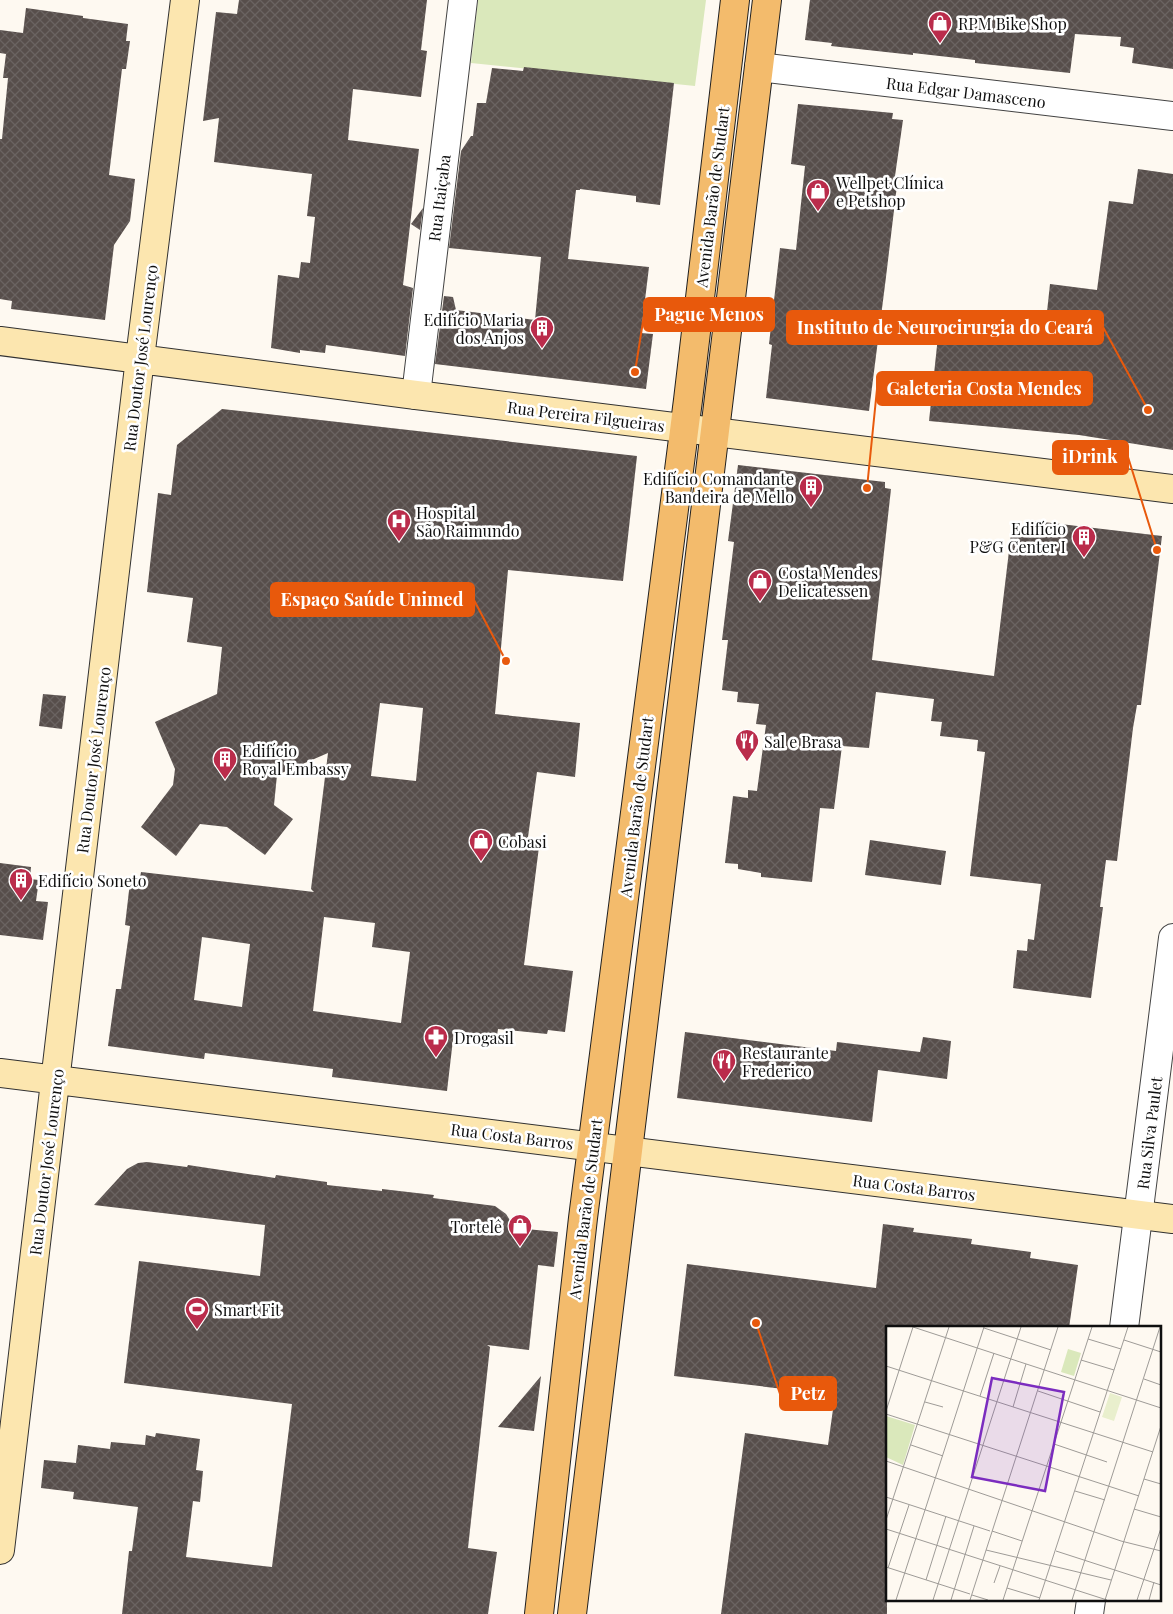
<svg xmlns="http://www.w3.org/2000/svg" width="1173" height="1614" viewBox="0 0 1173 1614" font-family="'Playfair Display',serif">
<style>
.grass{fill:#dae8bb}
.building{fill:url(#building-cross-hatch);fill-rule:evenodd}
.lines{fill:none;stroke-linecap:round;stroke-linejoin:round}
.street-casing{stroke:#424242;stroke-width:30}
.secondary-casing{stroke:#313131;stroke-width:30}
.primary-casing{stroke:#202020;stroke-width:30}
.street{stroke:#fff;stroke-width:28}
.secondary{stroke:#fce6af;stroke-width:28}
.primary{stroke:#f3bb6c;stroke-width:28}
.labels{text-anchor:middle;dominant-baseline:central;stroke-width:5;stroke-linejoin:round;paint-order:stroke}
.poi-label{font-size:16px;fill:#0f0f0f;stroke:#fff;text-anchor:start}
.street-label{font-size:16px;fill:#0f0f0f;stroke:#fff}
.inset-road{fill:none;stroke:#9e9b97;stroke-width:1}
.view{fill:#7b2cbf;fill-opacity:0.15;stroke:#7b2cbf;stroke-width:2.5}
.inset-edge{fill:none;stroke:#0f0f0f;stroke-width:2.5}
.leader{fill:none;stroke:#e8590c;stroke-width:2}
.callout-dot{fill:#e8590c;stroke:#fff;stroke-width:2}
.callout{fill:#e8590c;stroke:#e8590c;stroke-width:2}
.callout-label{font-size:18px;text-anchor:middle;font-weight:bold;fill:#fff}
</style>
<defs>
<pattern id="building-cross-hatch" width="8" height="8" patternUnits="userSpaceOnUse" patternTransform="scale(1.25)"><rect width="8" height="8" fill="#574e4b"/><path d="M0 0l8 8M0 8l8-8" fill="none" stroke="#6a6361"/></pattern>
</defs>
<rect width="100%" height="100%" fill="#fef9f1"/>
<path class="grass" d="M478,0H706L695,86L471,63Z"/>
<path class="building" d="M239,0H427L421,50L427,51L421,97L353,89L348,140L419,149L403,285L413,288L405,356L326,345L325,353L300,350V353L271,348L278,275L299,278L301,262L310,263L315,217L307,216L312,174L214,162L219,118L203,121L216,12L237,14Z
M810,0H1173V69L1132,63L1134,48L1120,46L1121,37L1075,34L1070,73L975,63V60L913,53V55L831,46L832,43L805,40Z
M26,8L83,16V18L128,24L126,41H130L126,69H122L109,175L135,179L130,221L114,245L105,320L11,309L12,301L0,299V139H2L8,78H3L6,54L0,53V30L23,33Z
M524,67L674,83L660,205L636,202V196L580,189V190H576L568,259L649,267L641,333L653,334L646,389L435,364L444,296L453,297L456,310L535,320L541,257L449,248L461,151L471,136H473L477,103H486L492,68L523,71Z
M798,104L893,113L892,119L903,120L895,176L898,177L886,277L869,411L766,398L772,345L769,344L780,248L796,250L805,166L791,164Z
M1138,169L1173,174V450L1079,435L929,421L939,327L991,334L994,314L1046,321L1050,284L1097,290L1109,201L1133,204Z
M423,208L420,230L411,224Z
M222,409L637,456L623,581L508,570L495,714L580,723L575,777L537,772L528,837L540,839L524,965L573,971L565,1032L548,1030L547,1034L498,1029L497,1036L454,1031L447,1091L332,1077L333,1069L205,1053L204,1059L108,1046L116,989H121L130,926L125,925L130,882L139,884L141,872L314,892L311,889L328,753L277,775L274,805L293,819L265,855L227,827L200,824L176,856L141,827L173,785L175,769L155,722L217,694L222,647L187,642L193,598L147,592L158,493L171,495L177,445ZM380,703L423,708L416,781L371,776ZM324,917L375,923L372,947L410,952L401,1023L313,1011ZM202,937L250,944L242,1007L194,1000Z
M738,465L885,482V488L891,489L872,660L994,676L1012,526L1034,530L1035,521L1162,536L1141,705H1137L1133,728L1117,861L1106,860L1100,907H1103L1091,998L1013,988L1017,950L1027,951L1028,939L1034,940L1041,884L970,876L985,752L977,751L978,740L940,736L942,722L931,721L934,699L876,692L869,748L842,746L834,809L820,808L812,882L761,877V873L738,869V864L725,863L733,796L748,798V790L757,791L766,725L756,724L759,704L737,702L738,692L722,690L728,640H722L734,542L728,541Z
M43,694L66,696L62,729L39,726Z
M870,840L946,851L941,885L865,875Z
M0,863L31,867L30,879L39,880L36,901L48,902L43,940L0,935Z
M685,1032L836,1051L837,1042L920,1052L923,1037L951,1041L947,1079L878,1070L872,1122L677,1098Z
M147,1162L187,1167L188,1165L275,1178L276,1175L327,1182V1185L382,1191V1189L434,1195L433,1198L495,1206L506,1214L515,1228L558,1232L554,1267L538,1265L529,1350L487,1345L490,1347L468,1548L497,1552L488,1614H122L129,1551H132L138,1507L73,1499L74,1492L41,1488L44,1460L76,1463L78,1445L110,1449L111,1442L145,1445L146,1435L155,1437L156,1433L200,1439L196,1470L203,1471L200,1502L193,1501L186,1557L272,1567L292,1404L124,1383L139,1261L260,1276L265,1225L94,1205L127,1169L138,1163Z
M883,1224L914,1228L913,1232L972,1239L971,1244L1031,1252L1030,1258L1078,1265L1069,1328H887V1614H721L745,1433L828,1445L835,1395L674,1376L687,1264L876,1288Z
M541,1376L534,1431L498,1427Z"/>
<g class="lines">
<g class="street-casing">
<path id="street" d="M759,67L1173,116
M416,395L463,0
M1124,1328L1173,938
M1089,1614L1091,1600"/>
</g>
<g class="secondary-casing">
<path id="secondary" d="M0,341L416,395L1173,489
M0,1073L1173,1219
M0,1550L140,358L185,0"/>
</g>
<g class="primary-casing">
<path id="primary" d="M539,1614L583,1218L688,400L735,0
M572,1614L767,0"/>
</g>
<use href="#street" class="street"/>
<use href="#secondary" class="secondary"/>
<use href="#primary" class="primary"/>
</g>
<defs>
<g id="shop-pin" transform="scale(1.25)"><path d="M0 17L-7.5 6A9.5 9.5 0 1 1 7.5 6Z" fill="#ba2c4b" stroke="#fff"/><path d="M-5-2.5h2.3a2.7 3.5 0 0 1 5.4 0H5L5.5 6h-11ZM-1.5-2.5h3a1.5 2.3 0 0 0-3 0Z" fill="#fff"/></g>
<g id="building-pin" transform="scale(1.25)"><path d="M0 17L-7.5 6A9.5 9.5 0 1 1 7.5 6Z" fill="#ba2c4b" stroke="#fff"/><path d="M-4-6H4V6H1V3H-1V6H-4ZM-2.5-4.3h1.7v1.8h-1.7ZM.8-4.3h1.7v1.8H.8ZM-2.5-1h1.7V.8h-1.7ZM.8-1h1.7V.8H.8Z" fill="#fff"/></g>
<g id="hospital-pin" transform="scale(1.25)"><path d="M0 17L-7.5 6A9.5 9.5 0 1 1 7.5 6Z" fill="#ba2c4b" stroke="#fff"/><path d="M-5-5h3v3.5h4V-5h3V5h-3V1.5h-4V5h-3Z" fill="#fff"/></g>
<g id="restaurant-pin" transform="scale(1.25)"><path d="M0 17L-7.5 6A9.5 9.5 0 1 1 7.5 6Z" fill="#ba2c4b" stroke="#fff"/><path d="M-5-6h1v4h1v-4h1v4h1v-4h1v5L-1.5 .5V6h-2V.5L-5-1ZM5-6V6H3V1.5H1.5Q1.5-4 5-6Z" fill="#fff"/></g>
<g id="pharmacy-pin" transform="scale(1.25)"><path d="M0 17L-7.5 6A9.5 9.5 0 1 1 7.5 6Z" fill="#ba2c4b" stroke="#fff"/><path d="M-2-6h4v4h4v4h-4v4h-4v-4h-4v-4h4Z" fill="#fff"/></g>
<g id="stadium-pin" transform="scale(1.25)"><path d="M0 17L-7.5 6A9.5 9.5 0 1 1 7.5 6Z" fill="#ba2c4b" stroke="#fff"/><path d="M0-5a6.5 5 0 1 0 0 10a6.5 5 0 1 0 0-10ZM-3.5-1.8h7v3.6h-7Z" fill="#fff"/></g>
</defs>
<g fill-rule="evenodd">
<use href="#shop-pin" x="940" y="23"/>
<use href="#shop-pin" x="818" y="191"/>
<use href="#building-pin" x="542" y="328"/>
<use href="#building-pin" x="811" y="487"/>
<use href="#hospital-pin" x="399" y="521"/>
<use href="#building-pin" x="1084" y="537"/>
<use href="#shop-pin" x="760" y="581"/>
<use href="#restaurant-pin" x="747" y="741"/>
<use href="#building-pin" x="225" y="759"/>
<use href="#shop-pin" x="481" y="841"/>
<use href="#building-pin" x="21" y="880"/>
<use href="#pharmacy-pin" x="436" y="1037"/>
<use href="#restaurant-pin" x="724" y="1061"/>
<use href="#shop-pin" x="520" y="1226"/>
<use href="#stadium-pin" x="197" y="1309"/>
</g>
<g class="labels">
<g class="poi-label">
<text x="958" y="23">RPM Bike Shop</text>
<text x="836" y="182">Wellpet Clínica<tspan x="836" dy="18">e Petshop</tspan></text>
<text x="524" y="319" text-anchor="end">Edifício Maria<tspan x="524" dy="18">dos Anjos</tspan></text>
<text x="794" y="478" text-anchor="end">Edifício Comandante<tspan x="794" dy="18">Bandeira de Mello</tspan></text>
<text x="416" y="512">Hospital<tspan x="416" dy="18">São Raimundo</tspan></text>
<text x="1066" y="528" text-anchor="end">Edifício<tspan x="1066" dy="18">P&amp;G Center I</tspan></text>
<text x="778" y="572">Costa Mendes<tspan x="778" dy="18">Delicatessen</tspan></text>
<text x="764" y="741">Sal e Brasa</text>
<text x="242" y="750">Edifício<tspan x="242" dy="18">Royal Embassy</tspan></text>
<text x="498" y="841">Cobasi</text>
<text x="38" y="880">Edifício Soneto</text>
<text x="454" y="1037">Drogasil</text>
<text x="742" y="1052">Restaurante<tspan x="742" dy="18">Frederico</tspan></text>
<text x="502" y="1226" text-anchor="end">Tortelê</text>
<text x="214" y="1309">Smart Fit</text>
</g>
<g class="street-label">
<text transform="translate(966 92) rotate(7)">Rua Edgar Damasceno</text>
<text transform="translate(712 197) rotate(-83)">Avenida Barão de Studart</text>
<text transform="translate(439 198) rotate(-83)">Rua Itaiçaba</text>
<text transform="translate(140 358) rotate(-83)">Rua Doutor José Lourenço</text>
<text transform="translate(586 416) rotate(7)">Rua Pereira Filgueiras</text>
<text transform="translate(93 760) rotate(-83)">Rua Doutor José Lourenço</text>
<text transform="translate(636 807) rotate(-83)">Avenida Barão de Studart</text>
<text transform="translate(1149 1133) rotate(-83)">Rua Silva Paulet</text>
<text transform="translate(512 1136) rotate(7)">Rua Costa Barros</text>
<text transform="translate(46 1162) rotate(-83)">Rua Doutor José Lourenço</text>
<text transform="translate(914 1187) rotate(7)">Rua Costa Barros</text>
<text transform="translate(585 1209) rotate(-83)">Avenida Barão de Studart</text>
</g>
</g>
<g transform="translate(886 1326)">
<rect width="275" height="275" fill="#fef9f1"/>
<path d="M182,23L195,27L188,50L175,46ZM0,90L29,99L17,139L0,131Z" fill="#dae8bb"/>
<path d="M224,67L236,71L228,95L216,91Z" fill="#e9efcd"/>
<path class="inset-road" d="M27,1L275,82M98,2L165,24M202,13L235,23M238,14L275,26M195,34L228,44M0,40L267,126M258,53L275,59M152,65L214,86M94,70L108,27M39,76L57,81M127,81L140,38M0,85L27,1M0,88L253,170M168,118L221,136M25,119L57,130M0,135L235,215L275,225M258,153L275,158M189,165L219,174M0,171L104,205M248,183L275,191M0,194L63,1M0,203L221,274M106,205L136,215M100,224L225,254M170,225L275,259M0,241L84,268M2,242L23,179M40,254L60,190M108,257L114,240M121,262L154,272M86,269L102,274M10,274L98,1M47,274L135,1M65,274L88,200M84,274L172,1M117,274L206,1M153,274L242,1M186,274L274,1M219,274L275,100M251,274L275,202M263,274L268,256"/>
<path class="view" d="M106,52L178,66L159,165L86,151Z"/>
<rect width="275" height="275" class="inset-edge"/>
</g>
<path class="leader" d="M635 372L644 315M1148 410L1103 327M867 488L877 389M1157 550L1128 457M506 661L474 600M756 1323L780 1394"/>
<g class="callout-dot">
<circle cx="635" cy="372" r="5"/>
<circle cx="1148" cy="410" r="5"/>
<circle cx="867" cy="488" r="5"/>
<circle cx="1157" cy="550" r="5"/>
<circle cx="506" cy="661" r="5"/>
<circle cx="756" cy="1323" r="5"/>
</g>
<g class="callout">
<rect x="644" y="298" width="130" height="33" rx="5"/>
<rect x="787" y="311" width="316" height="33" rx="5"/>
<rect x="877" y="372" width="215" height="33" rx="5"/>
<rect x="1053" y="441" width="75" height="33" rx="5"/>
<rect x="271" y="583" width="203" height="33" rx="5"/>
<rect x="780" y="1377" width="56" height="33" rx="5"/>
</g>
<g class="callout-label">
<text x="709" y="321">Pague Menos</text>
<text x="945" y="334">Instituto de Neurocirurgia do Ceará</text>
<text x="984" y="395">Galeteria Costa Mendes</text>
<text x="1090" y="463">iDrink</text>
<text x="372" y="606">Espaço Saúde Unimed</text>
<text x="808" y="1400">Petz</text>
</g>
</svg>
